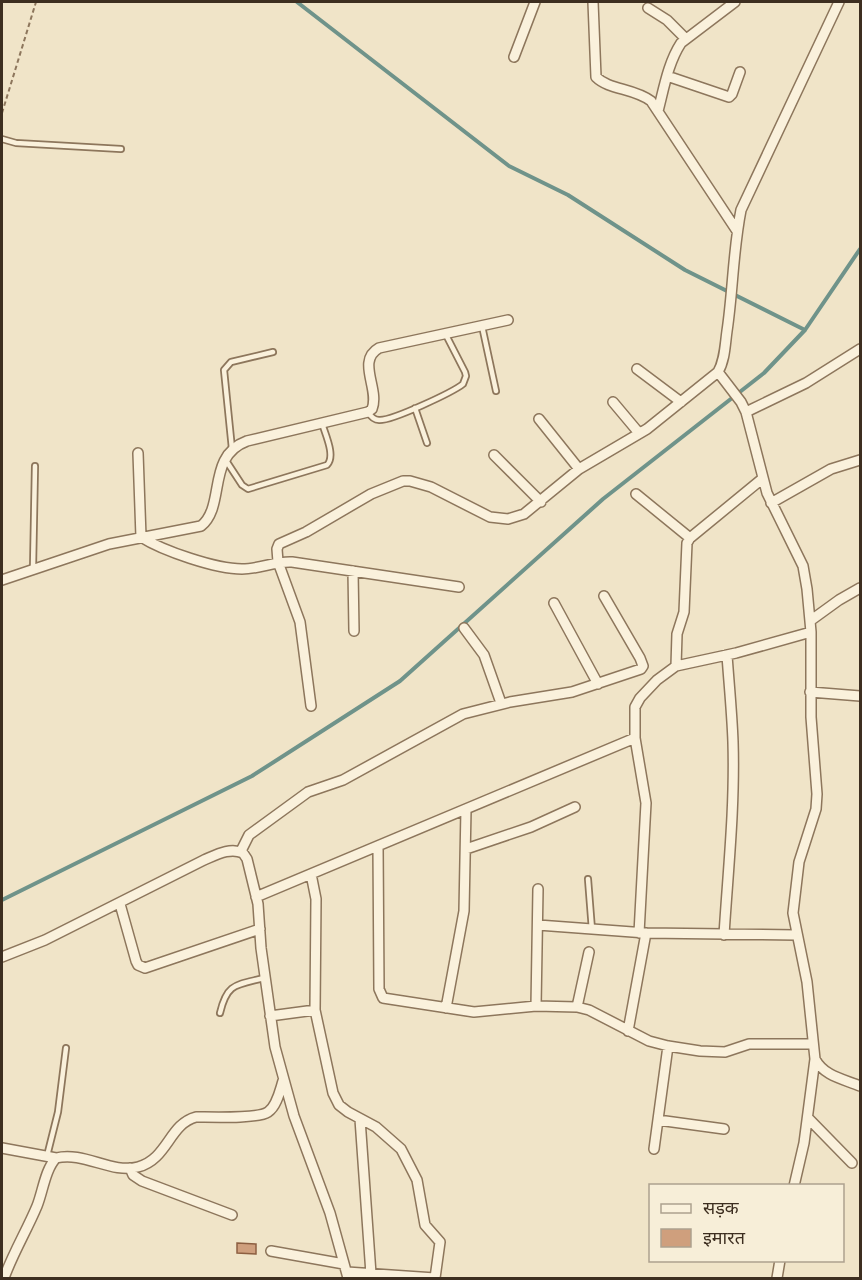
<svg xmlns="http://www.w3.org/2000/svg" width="862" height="1280" viewBox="0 0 862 1280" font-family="'Noto Serif','Noto Sans Devanagari',serif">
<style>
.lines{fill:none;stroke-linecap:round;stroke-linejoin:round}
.stream{stroke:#6f938a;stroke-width:4}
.building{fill:#cf9f7d;stroke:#8d5f41;stroke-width:1.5}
.service-casing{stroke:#8d765c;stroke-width:8}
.minor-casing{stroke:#8d765c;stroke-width:12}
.path{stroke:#8d765c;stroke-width:2;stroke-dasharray:4.5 3;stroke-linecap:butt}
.service{stroke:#faf1dc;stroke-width:4.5}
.minor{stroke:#faf1dc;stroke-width:9}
</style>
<rect width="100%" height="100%" fill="#f0e4c8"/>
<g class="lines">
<path class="stream" d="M297,2L509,166L568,195L685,270L805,330
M2,900L252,776L400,681L603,499L764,373L805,330L860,249"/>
</g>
<path class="building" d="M237,1243L256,1244V1254L237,1253Z"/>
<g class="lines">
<g class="service-casing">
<path id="service" d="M2,139L16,143L121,149
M482,326L496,391
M415,408L427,443
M368,412C371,417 374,420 379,420C392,421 453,392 463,384L466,376L465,372L445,333
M232,449L224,370L231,362L273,352
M225,459L242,485L248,489L327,465C336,456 325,434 322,423
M33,568L35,466
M588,879L592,930
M220,1013C227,983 236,985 264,978
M47,1156L58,1112L66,1048"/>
</g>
<g class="minor-casing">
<path id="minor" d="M593,2L596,77C609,90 634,88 651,101L737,231
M648,8L667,20L685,38
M514,57L535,2
M667,76L729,97L732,94L740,72
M658,111C664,88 668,63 681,43L735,2
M637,369L681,402
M718,372L741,402L746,412L767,493L803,566L807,589L811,632V717L817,794L816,809L799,862L793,913L807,982L815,1059C824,1076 843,1079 860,1086
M613,402L639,433
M746,412L806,383L860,349
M539,419L579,469
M138,453L141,537C163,551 216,569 242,569C260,569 275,561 292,562L459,587
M494,455L541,502
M636,494L690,538
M771,503L831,469L860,460
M353,571L354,631
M2,580L109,544L201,526C226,506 206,456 247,441L368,412L372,409C380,389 356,361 379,348L508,320
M554,603L598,684
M810,621L839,600L860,588
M464,628L484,655L501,703
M676,666L677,634L684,612L687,543L690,538L762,479
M810,692L860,696
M311,706L300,622L278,562L277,549L279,544L306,532L371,494L403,481H410L431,487L490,517L508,519L524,514L579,469L647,429L718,372C725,360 725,345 727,331C733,291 733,250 741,210L839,2
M378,846L379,989L383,998L474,1012L536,1006L577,1007L589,1010L649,1041L668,1046L700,1051L725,1052L749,1044H813
M466,849L531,827L575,807
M241,851L249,835L308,792L343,780L463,714L510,702L572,692L641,669L643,666L640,658L604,596
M311,874L316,899L315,1010L333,1093L339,1105L348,1112L376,1127L401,1149L417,1180L425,1225L440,1242L435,1278
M256,897L635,738
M120,904L136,961L138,965L145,968L260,929
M538,925L646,933L796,935
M639,933L646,803L635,738V707L640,698L657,680L676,666L736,653L811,632
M724,935C728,871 735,807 733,742C732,713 729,684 727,655
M2,957L45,940L204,860C216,855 230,847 243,853L247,859L258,904L261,948L275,1047L294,1116L330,1213L348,1278
M536,1006L538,889
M577,1007L589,952
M446,1008L464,911L466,809
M270,1016L315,1010
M628,1031L646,933
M808,1118L852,1163
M360,1119L371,1274
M658,1120L724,1129
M2,1148L56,1158
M654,1149L668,1046
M130,1168L133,1175L142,1181L232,1215
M794,1186L804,1143L815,1059
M271,1251L344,1264
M347,1272L435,1278
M4,1278C13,1253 27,1230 37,1206C43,1191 45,1170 56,1158C84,1151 111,1174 138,1167C168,1159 169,1124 196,1117C210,1117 258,1119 268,1112C277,1106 280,1090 283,1081
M777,1278L780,1260"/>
</g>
<path class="path" d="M2,113L36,2"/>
<use href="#service" class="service"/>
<use href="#minor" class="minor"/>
</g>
<rect width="862" height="1280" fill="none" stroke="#3d2e20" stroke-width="6"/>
<rect x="649" y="1184" width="195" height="78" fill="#f7eed8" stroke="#ada18e" stroke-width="1.5"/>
<rect x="661" y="1204" width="30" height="9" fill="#faf1dc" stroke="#ada18e" stroke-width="1.5"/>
<text x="703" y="1214" font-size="18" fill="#3d2e20">सड़क</text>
<rect x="661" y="1229" width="30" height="18" fill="#cf9f7d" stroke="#ada18e" stroke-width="1.5"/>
<text x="703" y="1244" font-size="18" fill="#3d2e20">इमारत</text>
</svg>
